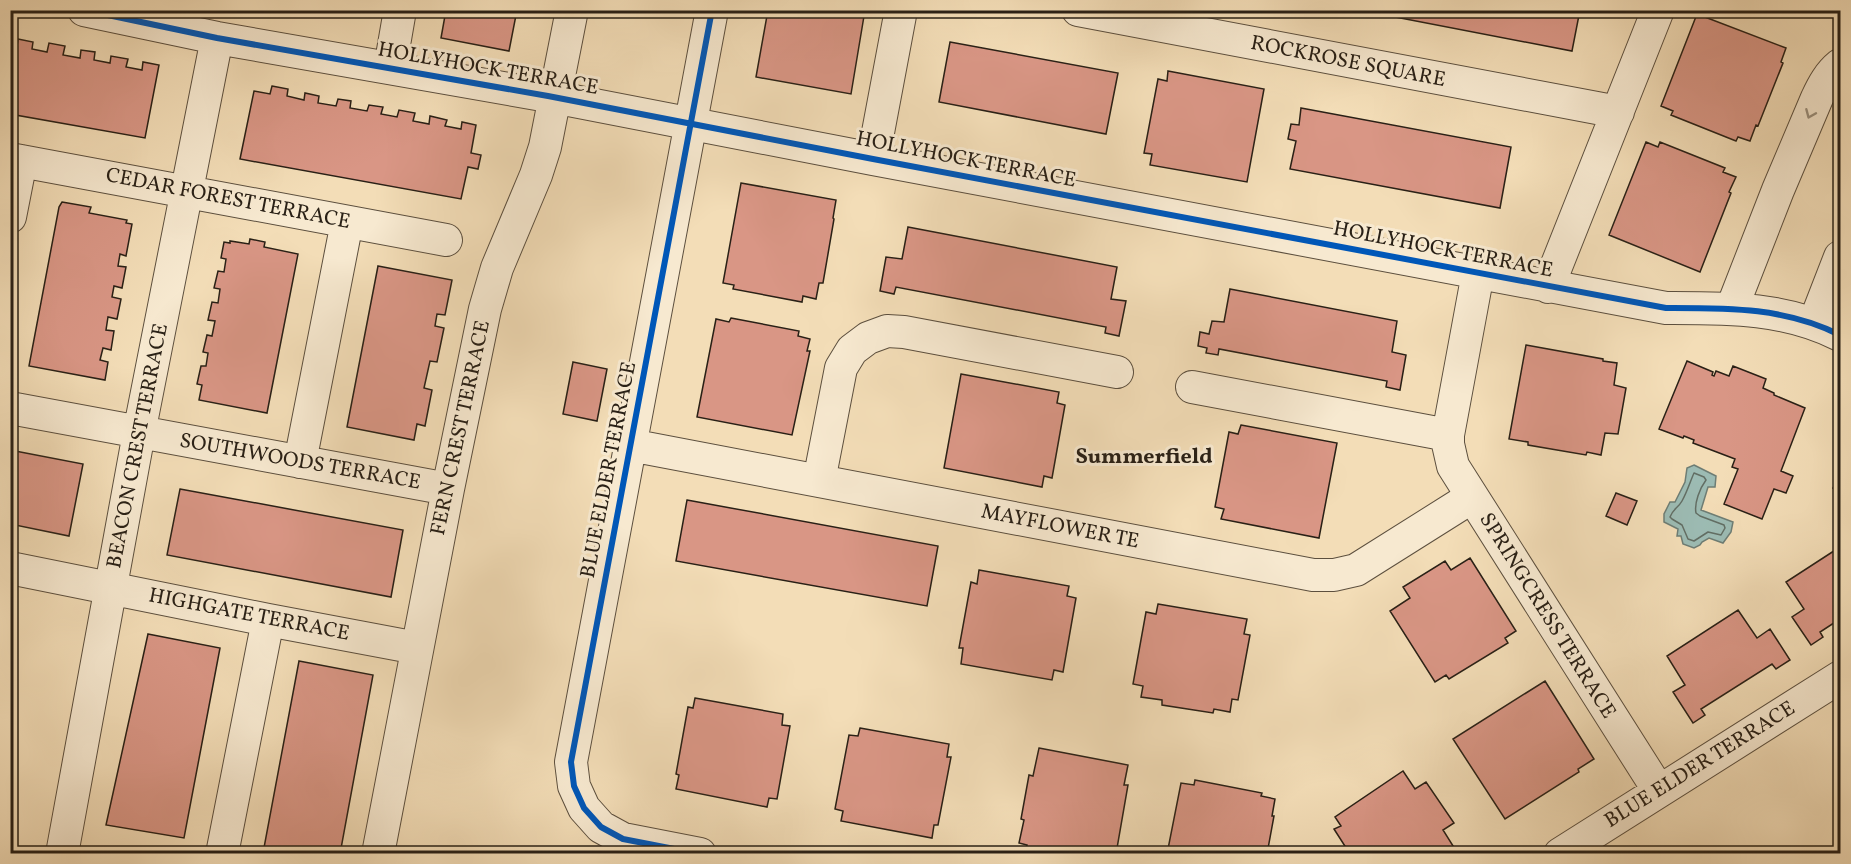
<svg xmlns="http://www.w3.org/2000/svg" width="1851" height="864" viewBox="0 0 1851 864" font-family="Vollkorn,serif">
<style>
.water{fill:#9cbbb3;stroke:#6e7d74;stroke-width:1.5}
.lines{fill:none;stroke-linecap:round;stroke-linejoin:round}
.shore{stroke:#626e64;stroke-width:1.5}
.building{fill:#d99685;stroke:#292016;stroke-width:1.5}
.minor-casing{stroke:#5c4f3e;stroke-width:34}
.minor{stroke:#f7e9d0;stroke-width:32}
.cycleway-casing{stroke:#f7e9d0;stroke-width:10}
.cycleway{stroke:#0057b8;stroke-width:6}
.oneway{stroke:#9a8f7c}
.labels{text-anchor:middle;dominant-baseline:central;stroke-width:6;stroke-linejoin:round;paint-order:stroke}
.street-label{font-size:21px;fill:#292016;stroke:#f7e9d0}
.neighbourhood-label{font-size:22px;font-weight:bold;fill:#292016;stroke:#f7e9d0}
</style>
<rect width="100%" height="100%" fill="#f3ddb7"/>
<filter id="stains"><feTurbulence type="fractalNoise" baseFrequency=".00333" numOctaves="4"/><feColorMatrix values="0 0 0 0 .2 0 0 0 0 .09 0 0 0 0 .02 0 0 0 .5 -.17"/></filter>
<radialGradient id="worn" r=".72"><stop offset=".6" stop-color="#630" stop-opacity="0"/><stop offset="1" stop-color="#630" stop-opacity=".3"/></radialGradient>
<path class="water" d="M1694,465L1716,476L1715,487H1708L1701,510L1733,522L1731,532L1723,543L1709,538L1702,542L1700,545L1694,548L1683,544L1681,536H1677L1678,529L1664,522V514L1670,502H1675L1685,482L1687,468Z"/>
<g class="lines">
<path class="shore" d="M1694,473L1704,477L1706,480C1700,488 1694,503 1696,513L1700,516L1724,525L1725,528L1721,535L1708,532L1694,541L1688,539L1682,525L1672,519L1670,517C1673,509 1678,508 1682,501C1687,492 1690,482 1694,473Z"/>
</g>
<path class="building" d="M446,10H517L509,51L441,38Z
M768,10H865L851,94L756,77Z
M1359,10H1580L1572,51Z
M1697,14L1786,48L1781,62L1783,63L1758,126L1756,125L1750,141L1738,137L1736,141L1671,115L1673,111L1661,106Z
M18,39L33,42L32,49L47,52L49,43L65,46L63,55L80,58L81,50L95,52L94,60L110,63L111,56L128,59L126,67L142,70L143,62L159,65L145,138L10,114V45L17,46Z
M950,42L1118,73L1106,134L939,102Z
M1168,71L1264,89L1247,182L1150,165L1152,154L1144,153L1158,79L1167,81Z
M272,86L288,89L287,96L304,100L305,93L319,96L318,103L336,106L338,99L351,101L350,108L367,111L369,105L383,107L381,114L397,117L399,110L415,113L413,121L429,124L430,116L447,120L445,126L461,129L462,122L476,125L471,153L481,155L478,169L468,167L461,199L240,159L254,91L270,94Z
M1301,108L1511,147L1500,208L1290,169L1296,141L1288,139L1291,124L1299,125Z
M1646,142L1658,147L1660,142L1725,168L1723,172L1736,177L1729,192L1731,193L1700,272L1609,235Z
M741,183L836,200L833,218L834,219L823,283H819L816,299L803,296L802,302L733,289L734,285L723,283Z
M62,202L91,207L89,213L127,220L126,223L132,224L126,256L120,254L118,266L126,267L122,288L114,286L112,297L121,299L117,319L108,317L106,330L114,331L111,350L103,348L100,360L108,362L105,380L29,366L59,207Z
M908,227L1117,267L1111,299L1126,301L1119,336L1105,333L1106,327L896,287L894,294L880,291L886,257L902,259Z
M250,239L265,242L264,247L298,254L267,413L199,400L202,385L197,384L201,366H206L208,353L203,352L207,335L212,336L215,321L208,320L212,302L218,303L220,289L214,288L218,271L224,272L226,259L221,258L224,242L230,243V241L249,244Z
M378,266L452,280L445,315L437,314L435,326L444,328L437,362L430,361L424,388L432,390L425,426L417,424L414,440L347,427Z
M1230,289L1397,321L1392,352L1406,355L1400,390L1386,387L1387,381L1219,349L1218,355L1206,353L1207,348L1198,346L1200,332L1209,334L1212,321L1224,322Z
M731,318L799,331L798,336L810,339L807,351H810L792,435L697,417L716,319L729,322Z
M1526,345L1603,359V361L1617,363L1614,385L1626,388L1618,434L1605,433L1601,455L1587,452L1586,455L1528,445V442L1509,439Z
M1687,361L1713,372L1712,375L1714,376L1716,371L1729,376L1733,366L1766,379L1763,388L1774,393V395L1805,408L1781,471L1793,476L1786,493L1774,489L1762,519L1724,504L1738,469L1732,467L1735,459L1693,443L1694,440L1684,436L1683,438L1659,429Z
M573,362L607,369L597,421L563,414Z
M961,374L1059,392L1057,403L1065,405L1052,478L1044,476L1042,487L944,468Z
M1241,425L1337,443L1319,538L1221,519L1224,509L1215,507L1229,432L1238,434Z
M1840,448V465L1834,462Z
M10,450L83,464L69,536L10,524Z
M1840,473V491L1833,488Z
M180,489L403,530L391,597L167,555Z
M1616,493L1637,501L1627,525L1606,516Z
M687,500L938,546L927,606L676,561Z
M1840,547V619L1820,632L1823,637L1811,645L1792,617L1804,609L1786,582Z
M1470,558L1516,631L1505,638L1508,643L1449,679L1446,675L1435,682L1390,611L1410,598L1403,587L1445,561L1451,570Z
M979,570L1069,586L1067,596L1076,598L1063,672L1054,670L1052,680L961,664L963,648H959L971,582L977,584Z
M1158,604L1247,619L1244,634L1250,635L1238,700L1232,699L1230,712L1214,709L1213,713L1162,705V700L1141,697L1143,686L1133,684L1146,612L1156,614Z
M1738,610L1757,638L1770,629L1790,660L1776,669L1772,664L1701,709L1705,715L1693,723L1673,692L1685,685L1667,656Z
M148,634L220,648L184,838L106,825Z
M299,661L373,675L340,854L263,853Z
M1545,681L1594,759L1578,769L1579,772L1505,819L1453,739Z
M695,698L783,714L782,725L790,726L777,799L769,798L767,807L676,789L679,775L676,774L688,707L693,708Z
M860,728L949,744L947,757H951L938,825H934L932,838L841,821L843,811L835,809L849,735L858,736Z
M1039,748L1128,765L1124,785H1128L1116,854L1025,852L1027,845L1019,843L1024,820L1021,819L1029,775L1033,776Z
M1403,771L1415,789L1426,782L1454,823L1443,830L1455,849L1448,854H1350L1334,829L1341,826L1335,817Z
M1195,780L1262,793L1261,796L1275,799L1272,816H1274L1267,854H1167L1181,783L1194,785Z"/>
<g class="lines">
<g class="minor-casing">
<path id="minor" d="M84,10L217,38L548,96L873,159L1666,308C1726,308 1785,307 1840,335
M1078,10L1618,112
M390,68L400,10
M10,159L446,240
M873,159L901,10
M10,217L21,161
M1478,273L1448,435V444L1453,466L1659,791
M1548,287L1658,10
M1732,308L1778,190L1817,98C1823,85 1829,74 1840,65
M1814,324L1840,257
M1192,387L1448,435
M10,408L448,489
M630,445L1313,575H1334L1356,570L1472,497
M300,462L347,222
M819,481L841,368L852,350L868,338L887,331L904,332L1117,372
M10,568L268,620L417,648
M62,854L139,433L217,38
M222,854L268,620
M378,854L448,489L485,309L497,268L536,175L545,147L572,10
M700,854L623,839L601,827L584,808L574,786L571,762L712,10
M1560,854L1840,677"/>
</g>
<use href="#minor" class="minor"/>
<g class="cycleway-casing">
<path id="cycleway" d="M84,10L217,38L548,96L873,159L1666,308C1726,308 1785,307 1840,335
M700,854L623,839L601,827L584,808L574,786L571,762L712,10"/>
</g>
<use href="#cycleway" class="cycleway"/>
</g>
<defs><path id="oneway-chevron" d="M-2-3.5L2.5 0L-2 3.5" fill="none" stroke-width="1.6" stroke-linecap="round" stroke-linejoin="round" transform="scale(1.5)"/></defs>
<use class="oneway" href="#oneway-chevron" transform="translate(1810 114) rotate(113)"/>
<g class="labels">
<g class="street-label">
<text transform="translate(1348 62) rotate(11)">ROCKROSE SQUARE</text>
<text transform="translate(488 69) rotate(10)">HOLLYHOCK TERRACE</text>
<text transform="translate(966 160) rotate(11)">HOLLYHOCK TERRACE</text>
<text transform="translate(228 199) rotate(11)">CEDAR FOREST TERRACE</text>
<text transform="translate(1443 250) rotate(11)">HOLLYHOCK TERRACE</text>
<text transform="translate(461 428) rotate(-78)">FERN CREST TERRACE</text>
<text transform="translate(138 446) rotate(-79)">BEACON CREST TERRACE</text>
<text transform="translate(300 462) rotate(10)">SOUTHWOODS TERRACE</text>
<text transform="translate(609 470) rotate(-79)">BLUE ELDER TERRACE</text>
<text transform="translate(1060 527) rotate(11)">MAYFLOWER TE</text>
<text transform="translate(249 615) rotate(11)">HIGHGATE TERRACE</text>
<text transform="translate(1547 616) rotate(58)">SPRINGCRESS TERRACE</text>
<text transform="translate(1700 765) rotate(-32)">BLUE ELDER TERRACE</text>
</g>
<g class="neighbourhood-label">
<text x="1144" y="457">Summerfield</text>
</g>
</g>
<rect width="1851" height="864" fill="none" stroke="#f3ddb7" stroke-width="36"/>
<rect x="12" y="12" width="1827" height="840" fill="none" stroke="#292016" stroke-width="3"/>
<rect x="18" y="18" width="1815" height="828" fill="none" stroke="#292016" stroke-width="1.5"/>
<rect width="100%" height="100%" filter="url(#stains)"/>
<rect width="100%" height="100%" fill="url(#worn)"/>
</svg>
